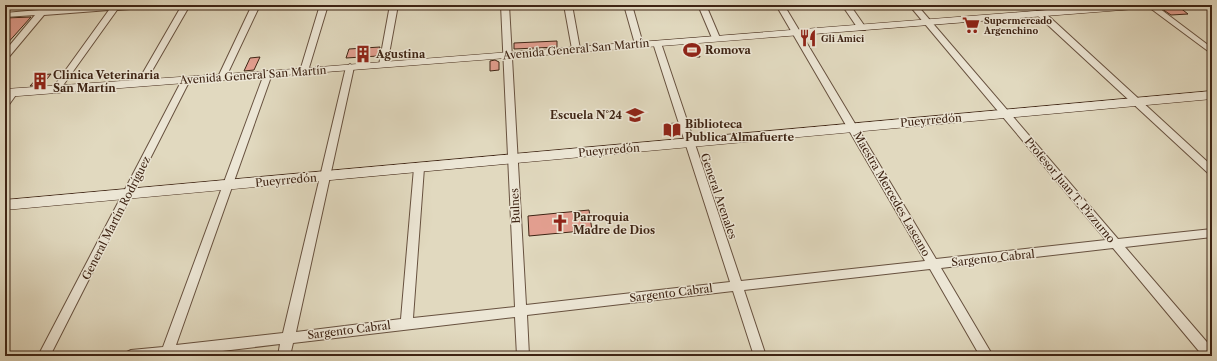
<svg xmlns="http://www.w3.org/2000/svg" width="1217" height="361" viewBox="0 0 1217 361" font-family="'Libre Caslon Text',serif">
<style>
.building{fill:#e29e8f;stroke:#3e2414}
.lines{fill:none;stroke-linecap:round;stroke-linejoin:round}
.street-casing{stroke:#67513f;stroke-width:2}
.secondary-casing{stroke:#3e2414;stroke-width:1}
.street{fill:#ece6d5;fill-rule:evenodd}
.secondary{fill:#ece6d5;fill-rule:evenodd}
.labels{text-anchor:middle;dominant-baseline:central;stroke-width:3;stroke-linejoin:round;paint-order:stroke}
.far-poi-label{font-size:9px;font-weight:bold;fill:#3e2414;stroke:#ece6d5;text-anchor:start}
.street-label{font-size:11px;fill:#3e2414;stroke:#ece6d5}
.poi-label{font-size:11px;font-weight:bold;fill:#3e2414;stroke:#ece6d5;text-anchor:start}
</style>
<rect width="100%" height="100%" fill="#e1d9bf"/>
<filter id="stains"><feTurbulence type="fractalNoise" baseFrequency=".005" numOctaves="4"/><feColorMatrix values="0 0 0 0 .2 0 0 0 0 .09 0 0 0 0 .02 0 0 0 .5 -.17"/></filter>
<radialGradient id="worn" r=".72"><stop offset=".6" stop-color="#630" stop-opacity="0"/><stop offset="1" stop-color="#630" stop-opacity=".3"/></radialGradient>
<path class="building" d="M1179,7L1188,14L1171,15L1162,9Z
M31,17L5,46V18Z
M557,41V47L514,49V43Z
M696,45L700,57H690L686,46Z
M380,47L378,56L346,58L349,49Z
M260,57L254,70L244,71L250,58Z
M495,60L499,62V70L490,71V61Z
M51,74L42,85L30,86L40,75Z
M676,123L679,135L669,136L665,124Z
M589,210L592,230L529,236L528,216Z"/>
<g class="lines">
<g class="street-casing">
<path id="street" d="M44,5H52L48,10L113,5H161L157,7L117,10L59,91L56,92L52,89L109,10L44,15L8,58H5V51L35,15L5,17V13L39,10Z
M182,5H190L145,83L144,85H138L137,83Z
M252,5H260L226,77L225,79H219L218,77Z
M320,5H328L308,71L304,74L301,73L300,71Z
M390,5H398L387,65L383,67L379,65Z
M501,5H509L526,305L730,282L653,43L657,41L661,43L741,281L925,261L776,5H784L936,259L1106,240L909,5H917L1118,239L1212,229V237L1125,247L1212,348V356H1203L1113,248L941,268L993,356H980L930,269L744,290L766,356H754L733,291L527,315L529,356H517L515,317L293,343L290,356H278L280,344L180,356H125L127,352L131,350L163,347L264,74L268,71L272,74L176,345L283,333L346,67L350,64L354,67L296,332L401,319L414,168L419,165L424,168L413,318L515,307Z
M564,5H572L580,49L579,51H576L572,49Z
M624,5H632L643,44L642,46H636L635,44Z
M698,5H706L720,38L719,40H716L712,38Z
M842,5H850L866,28L865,30H859Z
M1049,5H1057L1059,12L1058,14H1052Z
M1146,5H1155L1212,48V54Z
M1037,11H1043L1212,166V176L1209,174L1037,15Z
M186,77L190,80L50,356H38L182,80Z
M14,89L18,92L8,106L5,107C5,100 6,91 14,89Z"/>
</g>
<g class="secondary-casing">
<path id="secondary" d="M1111,5H1153L1148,8L5,97V89L268,71Z
M1212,91V99L5,210V200Z"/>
</g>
<use href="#street" class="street"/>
<use href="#secondary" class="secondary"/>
</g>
<defs>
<g id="supermarket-bare" transform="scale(1.38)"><path d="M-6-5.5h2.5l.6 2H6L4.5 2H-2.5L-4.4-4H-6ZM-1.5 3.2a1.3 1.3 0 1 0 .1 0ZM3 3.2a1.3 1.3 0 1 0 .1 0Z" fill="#8f2418" stroke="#ece6d5" stroke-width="2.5" paint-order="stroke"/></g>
<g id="restaurant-bare" transform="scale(1.38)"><path d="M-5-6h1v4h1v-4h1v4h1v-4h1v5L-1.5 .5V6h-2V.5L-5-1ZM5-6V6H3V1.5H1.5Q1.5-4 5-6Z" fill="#8f2418" stroke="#ece6d5" stroke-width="2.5" paint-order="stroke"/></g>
<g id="stadium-bare" transform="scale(1.38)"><path d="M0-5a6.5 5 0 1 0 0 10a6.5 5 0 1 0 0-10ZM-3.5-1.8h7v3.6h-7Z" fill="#8f2418" stroke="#ece6d5" stroke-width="2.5" paint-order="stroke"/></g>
<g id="building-bare" transform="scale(1.38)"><path d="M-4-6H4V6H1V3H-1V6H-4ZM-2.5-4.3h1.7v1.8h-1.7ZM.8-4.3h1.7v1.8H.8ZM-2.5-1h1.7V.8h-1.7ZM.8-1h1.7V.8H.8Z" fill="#8f2418" stroke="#ece6d5" stroke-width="2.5" paint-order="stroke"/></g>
<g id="school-bare" transform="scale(1.38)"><path d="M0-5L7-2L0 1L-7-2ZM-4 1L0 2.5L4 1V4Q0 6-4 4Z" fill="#8f2418" stroke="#ece6d5" stroke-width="2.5" paint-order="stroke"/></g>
<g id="library-bare" transform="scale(1.38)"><path d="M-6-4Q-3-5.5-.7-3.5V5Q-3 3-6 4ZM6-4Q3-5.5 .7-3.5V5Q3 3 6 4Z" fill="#8f2418" stroke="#ece6d5" stroke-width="2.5" paint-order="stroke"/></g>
<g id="church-bare" transform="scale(1.38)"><path d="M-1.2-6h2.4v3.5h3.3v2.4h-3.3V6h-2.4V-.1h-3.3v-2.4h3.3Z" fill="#8f2418" stroke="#ece6d5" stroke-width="2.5" paint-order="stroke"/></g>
</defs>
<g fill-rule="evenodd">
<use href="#supermarket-bare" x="971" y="25"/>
<use href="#restaurant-bare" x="808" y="38"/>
<use href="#stadium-bare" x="692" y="50"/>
<use href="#building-bare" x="363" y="54"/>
<use href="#building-bare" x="40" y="81"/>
<use href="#school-bare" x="635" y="115"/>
<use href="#library-bare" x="672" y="130"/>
<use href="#church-bare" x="560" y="223"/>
</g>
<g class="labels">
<g class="far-poi-label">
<text x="984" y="20">Supermercado<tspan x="984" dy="10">Argenchino</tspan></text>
<text x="821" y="38">Gli Amici</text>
</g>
<g class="street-label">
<text transform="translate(576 49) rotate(-5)">Avenida General San Martín</text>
<text transform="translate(253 75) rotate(-4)">Avenida General San Martín</text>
<text transform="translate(931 120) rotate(-5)">Pueyrredón</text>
<text transform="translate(609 150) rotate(-5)">Pueyrredón</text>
<text transform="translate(286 180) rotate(-5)">Pueyrredón</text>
<text transform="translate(1070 190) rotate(50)">Profesor Juan T. Pizzurno</text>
<text transform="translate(892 194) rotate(60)">Maestra Mercedes Lascano</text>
<text transform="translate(719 196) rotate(71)">General Arenales</text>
<text transform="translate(515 206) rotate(-93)">Bulnes</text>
<text transform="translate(116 218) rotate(-63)">General Martín Rodríguez</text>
<text transform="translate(993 258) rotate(-6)">Sargento Cabral</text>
<text transform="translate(671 293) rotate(-7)">Sargento Cabral</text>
<text transform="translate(349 330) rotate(-7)">Sargento Cabral</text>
</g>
<g class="poi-label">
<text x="705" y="50">Romova</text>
<text x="376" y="54">Agustina</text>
<text x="53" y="75">Clinica Veterinaria<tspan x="53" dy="13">San Martín</tspan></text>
<text x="622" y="115" text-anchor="end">Escuela N°24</text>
<text x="685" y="124">Biblioteca<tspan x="685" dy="13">Publica Almafuerte</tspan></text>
<text x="573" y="217">Parroquia<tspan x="573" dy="13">Madre de Dios</tspan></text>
</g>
</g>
<rect width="1217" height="361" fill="none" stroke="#e1d9bf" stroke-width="20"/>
<rect x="6" y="6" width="1205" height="349" fill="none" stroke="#3e2414" stroke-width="2"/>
<rect x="10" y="10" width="1197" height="341" fill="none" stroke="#3e2414"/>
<rect width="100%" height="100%" filter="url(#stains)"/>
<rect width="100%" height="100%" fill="url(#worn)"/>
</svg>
